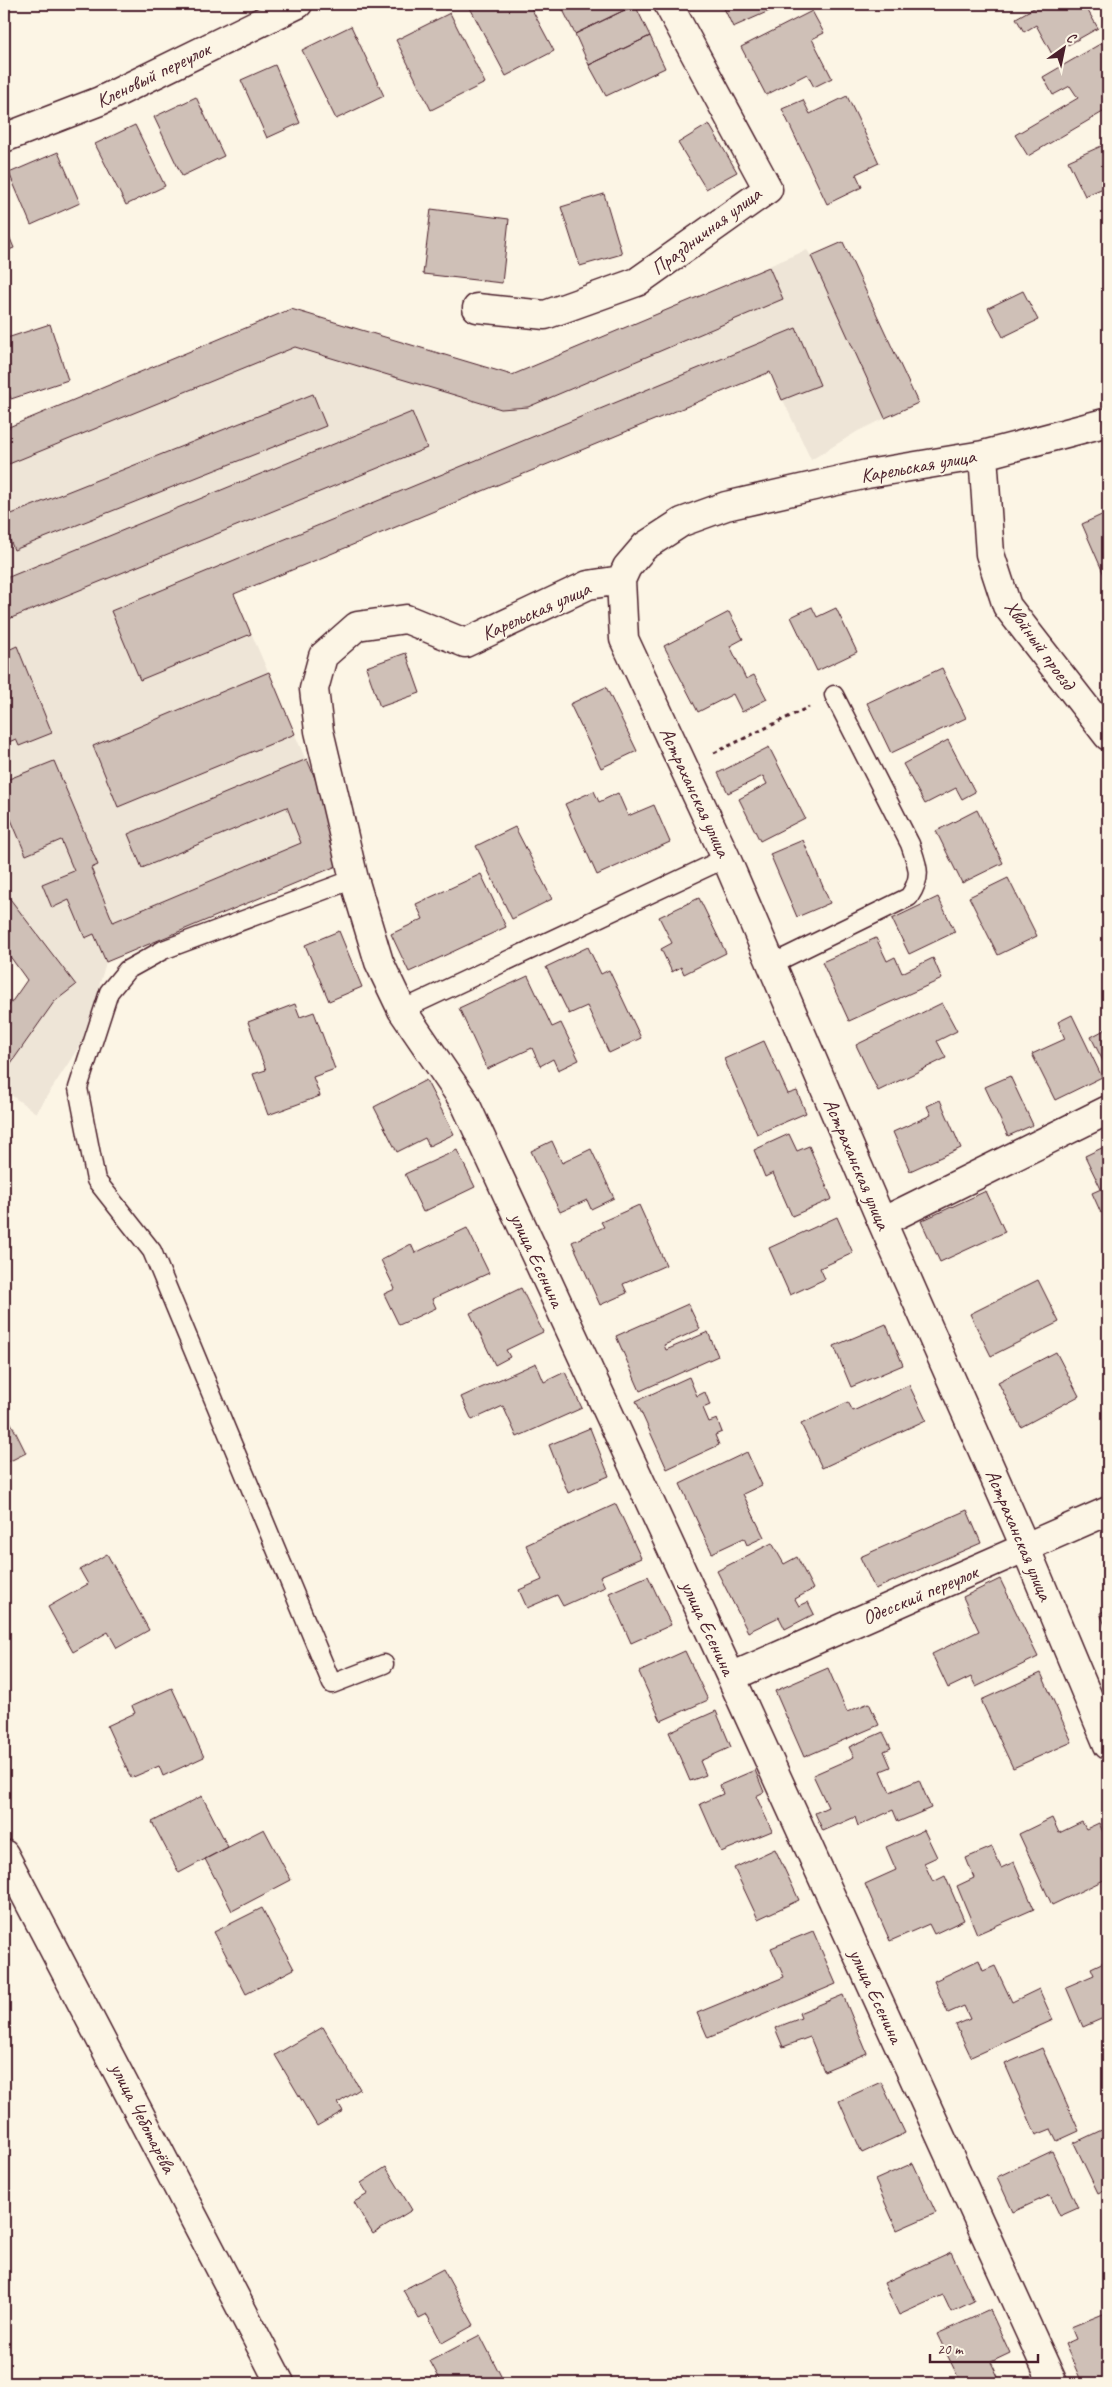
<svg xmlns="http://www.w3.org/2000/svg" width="1112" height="2387" viewBox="0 0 1112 2387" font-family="Caveat,sans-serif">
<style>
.built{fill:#eee5d7}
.building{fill:#cfc0b7;stroke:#4a1f2b}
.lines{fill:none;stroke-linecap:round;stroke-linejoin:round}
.service-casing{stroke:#4a1f2b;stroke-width:21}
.minor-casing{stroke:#4a1f2b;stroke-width:31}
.path{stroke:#4a1f2b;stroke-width:3;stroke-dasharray:4 4;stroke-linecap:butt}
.service{stroke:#fcf5e5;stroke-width:18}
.minor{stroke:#fcf5e5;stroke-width:28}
.labels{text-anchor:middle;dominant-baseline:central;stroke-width:4;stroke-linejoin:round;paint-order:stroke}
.street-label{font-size:20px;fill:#4a1f2b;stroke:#fcf5e5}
</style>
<rect width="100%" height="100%" fill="#fcf5e5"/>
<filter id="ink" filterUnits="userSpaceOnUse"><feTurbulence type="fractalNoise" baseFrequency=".02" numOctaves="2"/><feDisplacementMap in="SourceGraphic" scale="10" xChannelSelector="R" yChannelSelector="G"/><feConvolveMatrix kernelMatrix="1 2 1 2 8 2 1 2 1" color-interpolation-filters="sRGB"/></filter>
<g filter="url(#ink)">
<path class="built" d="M843,242L918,403L858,431L811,460L770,372L234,593L339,837L329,842L339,865L106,962L84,1039L36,1113L4,1090V1013L27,980L4,948V429L291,309L512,375L807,250L811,256Z"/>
<path class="building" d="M468,4H529L554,51L506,76Z
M560,4H635V5L575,34Z
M722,4H785L733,27Z
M1041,4H1050L1053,8L1060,4H1084L1098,28L1052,54L1036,25L1024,32L1016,18Z
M635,5L650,36L589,65L575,34Z
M812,11L824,33L812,39L832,78L814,87L807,74L766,95L741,47Z
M450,13L485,83L431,110L396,40Z
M351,26L384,96L336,119L302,50Z
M650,36L665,68L606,96L589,65Z
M1107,40L1108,109L1028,156L1015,135L1078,98L1070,86L1053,95L1043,77Z
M275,65L300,123L267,138L241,80Z
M847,96L879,163L856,174L862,187L827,204L782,109L803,100L810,114Z
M196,97L224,156L182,176L154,117Z
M709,124L737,172L706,189L678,143Z
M135,125L165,186L126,205L95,144Z
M1108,143V186L1085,196L1068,161Z
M58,152L80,203L31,225L9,173Z
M604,194L622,254L580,266L561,207Z
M431,209L509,219L502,283L423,274Z
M4,224L14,248L4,252Z
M843,242L918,403L885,418L811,256Z
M769,267L783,299L528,407L501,409L295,347L4,466V429L291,309L512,375Z
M1023,291L1038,320L1003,337L988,308Z
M50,324L68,380L11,399L4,378V339Z
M796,328L820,385L782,400L770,372L234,594L251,634L140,680L111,611Z
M313,394L326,426L14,550L4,525V517Z
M412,412L427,448L4,621V579Z
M1108,512V575L1105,577L1082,524Z
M812,607L817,617L836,608L857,652L817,671L791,617Z
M729,612L743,639L730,646L746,679L754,675L767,699L742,712L733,694L698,712L664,646Z
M17,646L52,733L19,746L16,739L4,744V652Z
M406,653L420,693L380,707L366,667Z
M942,668L966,718L891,753L867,703Z
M269,672L295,734L118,807L93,746Z
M606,687L637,751L601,768L570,704Z
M948,740L975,792L962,799L956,788L925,804L903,764Z
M769,747L805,818L760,841L739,799L767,784L763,776L728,793L718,773Z
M307,759L339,837L329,841L339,865L106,962L94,934L85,938L69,900L52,908L42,884L74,871L61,840L26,855L4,803V781L54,761L98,865L91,868L113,922L301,843L287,807L142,868L128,834Z
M594,791L599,802L618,793L628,816L654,805L670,842L597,875L565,804Z
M977,810L1003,863L962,883L936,831Z
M515,827L552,899L512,919L476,846Z
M803,840L830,903L797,917L770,854Z
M481,874L506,927L409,972L391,934L423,919L416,904Z
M1008,878L1037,936L998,955L969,897Z
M4,891L76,985L54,1002L4,1073V1013L27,980L4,948Z
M938,897L955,932L909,954L892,919Z
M699,898L726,953L684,974L681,967L672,972L661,949L672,943L659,917Z
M339,931L362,987L329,1001L305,945Z
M876,938L887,961L895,957L902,973L933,958L942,979L849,1021L822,962Z
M588,947L601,974L609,970L641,1038L609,1053L587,1006L569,1014L546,967Z
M528,976L552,1027L561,1023L579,1060L558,1070L553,1059L540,1066L532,1048L487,1069L459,1008Z
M942,1003L957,1031L937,1041L946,1058L878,1091L856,1045Z
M295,1004L300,1017L314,1012L335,1069L313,1077L320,1096L268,1115L253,1074L266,1070L248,1022Z
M1072,1015L1102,1077L1055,1100L1032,1054L1065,1039L1058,1022Z
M1108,1028V1071L1091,1037Z
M764,1041L788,1094L797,1091L806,1113L757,1134L724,1059Z
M1010,1076L1033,1125L1008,1136L985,1087Z
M426,1080L454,1134L429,1146L425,1138L397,1152L374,1107Z
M940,1100L961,1148L910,1171L893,1132L931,1115L927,1106Z
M789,1134L797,1151L809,1146L832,1199L792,1216L773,1173L765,1177L754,1150Z
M552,1141L562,1163L591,1149L614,1198L591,1209L587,1200L560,1212L531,1151Z
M1108,1145V1210L1101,1213L1092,1193L1101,1189L1085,1156Z
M457,1150L475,1187L423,1212L405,1174Z
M986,1191L1005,1232L940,1262L921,1221Z
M639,1205L666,1265L623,1284L627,1293L600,1305L572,1242L604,1227L601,1222Z
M837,1217L853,1253L820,1268L825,1279L790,1295L769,1248Z
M467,1228L489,1273L432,1299L436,1308L399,1325L384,1294L395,1289L381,1260L411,1244L415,1253Z
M1038,1280L1059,1322L991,1356L970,1314Z
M521,1288L543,1332L506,1350L510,1357L495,1365L470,1313Z
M688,1304L700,1329L664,1345L666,1350L708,1332L718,1356L640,1391L616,1336Z
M886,1324L903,1365L851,1387L834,1346Z
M1056,1352L1079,1396L1021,1427L998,1382Z
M536,1363L544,1382L565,1372L582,1408L517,1437L503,1406L472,1420L461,1397Z
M689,1377L697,1396L705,1392L710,1405L703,1408L709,1422L717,1419L722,1432L715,1435L719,1445L667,1469L636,1401Z
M909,1385L926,1420L822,1468L801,1424L848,1402L853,1411Z
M4,1409L26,1453L4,1464Z
M590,1428L609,1476L568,1493L549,1445Z
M747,1452L762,1485L743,1494L764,1537L747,1545L744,1538L712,1553L680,1484Z
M616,1504L641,1558L600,1576L605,1587L563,1606L557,1595L527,1608L519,1590L542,1580L526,1545Z
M967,1510L981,1543L875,1589L860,1557Z
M772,1543L784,1564L797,1557L813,1589L795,1599L799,1606L808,1602L814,1614L785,1629L779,1617L748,1632L717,1571Z
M107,1554L149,1630L117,1648L108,1632L73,1652L48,1607L88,1584L80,1570Z
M648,1576L671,1625L631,1643L609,1593Z
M1000,1579L1038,1657L976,1687L971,1677L948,1688L932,1654L979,1631L963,1597Z
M1108,1609V1633L1100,1613Z
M685,1651L708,1700L661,1721L639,1672Z
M828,1668L847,1712L869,1703L879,1725L804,1757L775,1691Z
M1041,1673L1072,1742L1013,1768L981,1700Z
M172,1688L204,1757L163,1776L159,1766L131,1778L107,1726L135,1713L132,1706Z
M716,1711L731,1747L700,1761L706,1775L690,1781L669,1732Z
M883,1732L891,1748L884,1751L891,1767L881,1771L890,1792L919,1780L931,1808L898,1822L893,1810L858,1826L855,1817L823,1831L815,1813L828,1807L813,1775L854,1757L849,1747Z
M755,1770L764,1792L756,1796L772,1831L721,1852L700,1804L723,1794L720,1785Z
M202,1796L228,1847L179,1873L152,1822Z
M1052,1818L1059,1833L1082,1822L1086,1829L1099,1823L1108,1843V1878L1052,1905L1019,1834Z
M264,1829L291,1880L232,1911L205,1859Z
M924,1830L937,1857L924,1863L933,1882L945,1876L964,1920L934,1934L929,1924L890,1941L865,1884L896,1870L886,1847Z
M992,1847L1001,1868L1014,1862L1034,1909L977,1934L957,1886L974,1878L966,1858Z
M775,1849L799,1900L758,1919L734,1868Z
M262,1908L294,1969L246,1994L214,1932Z
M813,1931L836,1984L708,2038L697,2013L784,1977L771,1948Z
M979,1960L983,1971L995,1966L1012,2002L1039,1989L1053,2020L971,2057L956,2025L970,2019L964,2006L948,2013L934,1981Z
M1108,1960V2016L1083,2027L1066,1987L1094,1975L1091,1968Z
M843,1995L867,2053L824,2071L810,2037L783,2047L775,2028L801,2018L799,2013Z
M323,2027L360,2089L338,2103L343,2111L317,2126L275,2055Z
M1042,2048L1079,2131L1057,2141L1051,2129L1036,2135L1005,2064Z
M881,2082L905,2133L862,2153L839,2101Z
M1108,2127V2188L1098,2193L1074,2143Z
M1052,2151L1078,2208L1060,2216L1050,2195L1013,2212L997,2177Z
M913,2163L936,2213L897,2230L875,2180Z
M386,2167L412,2210L373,2234L354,2202L368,2194L361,2183Z
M951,2252L974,2301L951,2312L943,2295L899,2315L884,2283Z
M443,2269L474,2325L442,2343L427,2315L419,2319L403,2290Z
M990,2310L1010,2353L991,2362L1001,2383H961L937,2334Z
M1108,2312V2375L1089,2383H1082L1065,2344L1076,2339L1071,2327Z
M480,2335L504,2382L442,2383L430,2361Z"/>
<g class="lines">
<g class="service-casing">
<path id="service" d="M354,879L163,950L127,970L109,992L78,1088L96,1180L152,1251L332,1684L384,1664
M772,964L909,897C923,876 918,867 910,844L834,695
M402,1010L726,858"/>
</g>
<g class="minor-casing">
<path id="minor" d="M4,138L100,101L298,4
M477,308L545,315L637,282L768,189L668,4
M983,455L990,554L1007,606L1108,736
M621,580L624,639L726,858L882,1222L1026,1549L1108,1745
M882,1222L1108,1110
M731,1677L1108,1511
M4,1854L280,2383
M1053,2383L731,1677L464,1101L402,1010L379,962L354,879L319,731L314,689L323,656L357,626L406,619L465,643L588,585L621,580L627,567L645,546L682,522L726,506L867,474L983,455L1108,422"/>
</g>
<path class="path" d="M714,753L809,707"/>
<use href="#service" class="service"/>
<use href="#minor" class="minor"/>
</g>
</g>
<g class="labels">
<g class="street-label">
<text transform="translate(153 75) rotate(-26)">Кленовый переулок</text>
<text transform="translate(706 231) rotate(-37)">Праздничная улица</text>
<text transform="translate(918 466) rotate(-10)">Карельская улица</text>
<text transform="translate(536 611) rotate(-24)">Карельская улица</text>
<text transform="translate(1040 645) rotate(54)">Хвойный проезд</text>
<text transform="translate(695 792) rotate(65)">Астраханская улица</text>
<text transform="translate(857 1164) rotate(67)">Астраханская улица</text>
<text transform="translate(537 1260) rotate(65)">улица Есенина</text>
<text transform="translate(1019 1535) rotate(67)">Астраханская улица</text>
<text transform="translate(920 1595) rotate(-23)">Одесский переулок</text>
<text transform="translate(708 1628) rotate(65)">улица Есенина</text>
<text transform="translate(876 1996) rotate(65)">улица Есенина</text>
<text transform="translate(143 2118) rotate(63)">улица Чеботарёва</text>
</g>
</g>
<rect width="1112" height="2387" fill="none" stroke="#fcf5e5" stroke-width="20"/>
<rect x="10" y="10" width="1092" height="2367" fill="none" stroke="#4a1f2b" stroke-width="2" filter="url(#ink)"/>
<g transform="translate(1064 48) rotate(33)" stroke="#fcf5e5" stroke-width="4" paint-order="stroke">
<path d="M0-4L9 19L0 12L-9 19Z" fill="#4a1f2b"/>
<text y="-8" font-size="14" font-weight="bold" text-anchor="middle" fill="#4a1f2b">С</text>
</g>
<path d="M930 2354v8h108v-8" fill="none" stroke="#4a1f2b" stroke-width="2.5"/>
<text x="937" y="2354" font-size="15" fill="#4a1f2b" stroke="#fcf5e5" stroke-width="4" paint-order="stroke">20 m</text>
</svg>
